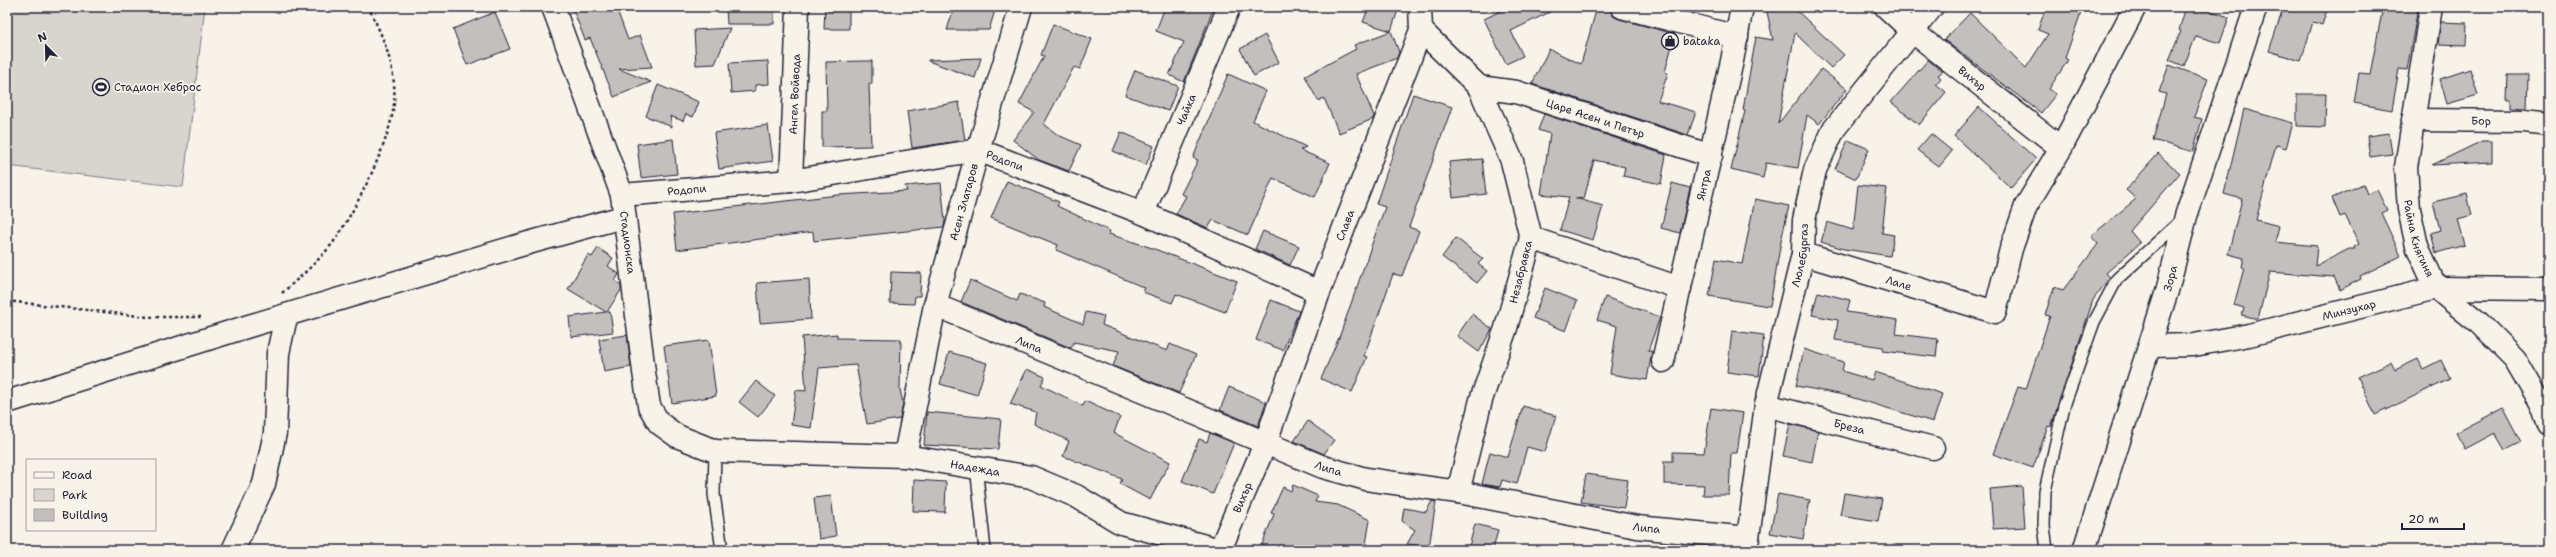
<svg xmlns="http://www.w3.org/2000/svg" width="2556" height="557" viewBox="0 0 2556 557" font-family="'Shantell Sans',sans-serif">
<style>
.green{fill:#d8d5cf;stroke:#7d7c85}
.building{fill:#c2bfbd;stroke:#22223b}
.lines{fill:none;stroke-linecap:round;stroke-linejoin:round}
.service-casing{stroke:#22223b;stroke-width:14}
.minor-casing{stroke:#22223b;stroke-width:25}
.path{stroke:#22223b;stroke-width:2.5;stroke-dasharray:3 3;stroke-linecap:butt}
.service{stroke:#f7f3e8;stroke-width:11}
.minor{stroke:#f7f3e8;stroke-width:22}
.labels{text-anchor:middle;dominant-baseline:central;stroke-width:3.5;stroke-linejoin:round;paint-order:stroke}
.poi-label{font-size:11px;fill:#22223b;stroke:#f7f3e8;text-anchor:start}
.street-label{font-size:11px;fill:#22223b;stroke:#f7f3e8}
</style>
<rect width="100%" height="100%" fill="#f7f3e8"/>
<filter id="ink" filterUnits="userSpaceOnUse"><feTurbulence type="fractalNoise" baseFrequency=".025" numOctaves="2"/><feDisplacementMap in="SourceGraphic" scale="8" xChannelSelector="R" yChannelSelector="G"/><feConvolveMatrix kernelMatrix="1 2 1 2 8 2 1 2 1" color-interpolation-filters="sRGB"/></filter>
<g filter="url(#ink)">
<path class="green" d="M7,7H205L183,187L7,166Z"/>
<path class="building" d="M572,7H616L628,40L640,35L652,67L619,69L651,82L614,97L590,38L585,40Z
M726,7H774V24H727Z
M825,7H849V29H824Z
M954,7H996L989,30H947Z
M1165,7H1214L1184,82L1169,75L1184,42L1156,31Z
M1369,7H1399L1391,31L1363,22Z
M1509,7H1560L1511,31L1523,56L1506,64L1484,19Z
M1597,7H1610L1613,16L1619,19L1675,34L1665,72L1668,73L1658,101L1696,112L1688,135L1532,84L1549,49L1581,64Z
M1766,7H1793L1844,55L1831,68L1795,33L1778,124L1821,69L1847,89L1819,124L1807,115L1798,168L1766,163L1763,178L1731,170L1745,111L1743,110L1756,37L1773,40Z
M2046,7H2083L2065,58L2068,60L2049,89L2056,94L2041,113L1944,40L1970,13L2026,68L2048,34L2038,30Z
M2186,7H2199L2229,17L2220,43L2196,36L2184,66L2169,60L2181,31L2179,30Z
M2277,7H2328L2322,25L2313,22L2301,61L2269,51L2282,12L2277,11Z
M2383,7H2418L2407,70L2399,69L2392,110L2354,103L2359,73L2370,74Z
M495,12L510,49L467,65L453,29Z
M2441,22L2467,23L2466,45L2438,44Z
M1053,24L1092,39L1080,69L1074,67L1044,124L1058,135L1081,145L1069,171L1039,160L1013,140L1034,112L1019,104L1044,56L1041,55Z
M730,28L715,64L696,65L694,30Z
M1391,31L1399,52L1397,58L1356,74L1374,116L1373,119L1339,133L1324,98L1318,101L1305,76L1356,49L1354,45Z
M1265,35L1279,62L1254,76L1240,49Z
M981,58L975,78L928,61V60Z
M1928,60L1943,71L1938,75L1941,78L1936,84L1946,92L1919,125L1891,102Z
M768,61L769,84L755,85V91L731,93L729,63Z
M862,61H872V84H869L871,146L822,147V111H827L826,62Z
M2169,65L2208,79L2194,117L2202,119L2193,152L2153,140L2166,94L2159,92Z
M2470,69L2478,95L2447,104L2440,79Z
M1135,70L1178,86L1168,111L1125,95Z
M1228,74L1266,91L1253,121L1306,147L1300,150L1330,163L1315,197L1273,178L1248,235L1213,220L1208,228L1176,214L1186,196L1181,194L1198,160L1193,158Z
M2508,75H2528L2527,108L2511,107V99H2507Z
M658,85L699,102L693,117L686,114L683,121L670,116L672,127L646,116Z
M1413,94L1452,107L1409,227L1419,231L1402,276L1393,274L1364,356L1367,357L1352,392L1321,379L1340,335L1385,207L1376,204Z
M2297,94H2326L2325,127L2297,126Z
M959,102L965,140L912,148L907,111Z
M1979,107L2036,159L2011,188L1954,136Z
M2244,109L2293,123L2286,148L2276,145L2256,220L2279,226L2275,242L2317,246L2315,266L2349,249H2355L2354,247L2359,244L2345,215L2340,217L2332,198L2363,184L2367,194L2377,190L2387,210L2381,213L2401,256L2360,276L2361,279L2340,290L2334,277L2270,272L2258,319L2242,315L2244,308L2234,305L2244,268L2242,267L2244,258L2228,254L2242,199L2224,194Z
M1544,114L1666,155L1661,184L1623,176L1625,167L1594,160L1584,199L1575,198L1603,206L1593,240L1560,230L1569,197L1541,194L1550,134L1538,130Z
M768,125L773,161L719,169L714,133Z
M1121,132L1154,146L1146,165L1113,151Z
M2389,133L2392,154L2370,157L2367,136Z
M1931,134L1952,151L1939,167L1917,150Z
M673,139L677,174L641,178L637,144Z
M1848,140L1869,149L1856,179L1835,169Z
M2482,141H2492V162L2432,165Z
M2158,154L2180,173L2130,231L2140,243L2106,273L2110,277L2093,300L2051,427L2048,426L2033,468L1993,454L2018,387L2026,389L2050,316L2045,315L2054,287L2063,290L2098,244L2091,236L2136,199L2126,190Z
M1482,159L1486,194L1453,198L1449,162Z
M1007,181L1059,202L1057,206L1110,231L1109,234L1152,248L1237,281L1225,312L1176,294L1172,303L1143,292L1145,288L1056,250L1058,245L991,218Z
M941,183L945,221L944,227L814,241L813,232L677,250L673,214L838,195L907,191L905,186Z
M1672,183L1690,188L1680,233L1661,228Z
M1858,185L1887,188L1882,233L1894,235L1890,256L1844,249L1821,242L1827,222L1853,230Z
M2467,194L2472,215L2458,219L2465,245L2436,253L2431,233L2440,230L2433,202Z
M1755,199L1789,206L1781,241L1770,306H1768L1709,296L1716,259L1742,264Z
M1263,231L1299,246L1290,265L1255,249Z
M1456,238L1483,259L1478,264L1487,271L1477,283L1442,257Z
M598,248L613,258L608,266L619,274L615,281L621,285V290L607,312H610L613,332L571,337L569,317L606,312L568,289L588,255L592,257Z
M891,272L921,273L920,296H915L914,304L890,303Z
M809,279L811,319L760,323L757,283Z
M970,280L1017,301L1020,294L1045,303L1044,307L1083,324L1086,312L1104,316L1102,325L1167,351L1170,344L1196,355L1179,393L1113,366L1119,351L1074,342L1071,348L961,302Z
M1545,288L1577,301L1566,331L1533,318Z
M1818,292L1850,300L1847,312L1898,320L1896,334L1938,339L1936,357L1882,351L1883,347L1835,340L1838,320L1812,315Z
M1605,297L1660,317L1648,351H1652L1647,380L1610,374L1617,326L1597,320Z
M1271,300L1299,311L1283,350L1256,340Z
M1472,314L1492,329L1479,352L1457,336Z
M1732,331L1764,335L1759,376L1727,372Z
M837,334V338L901,339L900,389L903,404L900,419L867,424L856,365L819,368L811,428L791,425L796,390L806,391L802,337Z
M627,335L631,367L604,372L599,339Z
M709,340L716,396L672,403L664,346Z
M1804,349L1844,362L1842,371L1872,380L1875,372L1942,394L1933,422L1844,395L1796,386Z
M949,352L987,363L977,395L940,384Z
M2418,359L2423,369L2441,360L2450,379L2375,415L2358,377L2391,362L2395,370Z
M1027,369L1045,377L1041,385L1083,406L1085,401L1120,417L1114,433L1170,462L1150,500L1120,484L1122,479L1063,456L1069,441L1034,424L1036,412L1010,404Z
M756,381L775,396L758,417L739,402Z
M1229,387L1266,402L1258,426L1220,410Z
M1523,406L1556,416L1545,452L1527,447L1517,484L1502,480L1500,487L1482,484L1490,452L1508,457Z
M1711,408L1743,413L1737,453H1731L1729,495H1703L1704,485L1664,484V461H1673V452L1704,453Z
M2503,408L2521,442L2505,450L2495,433L2465,449L2456,433Z
M927,412L1001,419L998,449L924,445Z
M1308,421L1334,440L1324,454L1294,441Z
M1790,424L1818,431L1812,462L1783,456Z
M1210,433L1234,443L1213,494L1182,481L1199,439L1207,442Z
M1586,474L1628,480L1624,508L1581,502Z
M914,480L946,482L945,512L913,511Z
M1293,485L1318,496L1315,502L1338,505L1370,520L1365,550H1260L1274,514L1271,513L1283,487L1291,491Z
M2022,486L2025,527L1993,529L1990,489Z
M1844,493L1882,499L1878,521L1840,515Z
M1778,494L1810,500L1803,539L1770,533Z
M831,496L836,536L819,539L814,498Z
M1432,501L1436,502L1429,547L1407,544L1415,530L1402,521L1404,508L1426,512Z
M1475,524L1498,530L1493,550H1468Z"/>
<g class="lines">
<g class="service-casing">
<path id="service" d="M715,451L714,494L722,550
M976,466L985,550
M2047,550L2044,526L2045,491L2064,406L2094,322L2117,279L2183,219"/>
</g>
<g class="minor-casing">
<g id="minor">
<path id="s1" d="M553,7L622,195L644,372L649,406L659,423L677,436L715,451L905,456L1031,477L1076,496L1121,523L1220,550"/>
<path d="M1622,7L1737,37"/>
<path id="s2" d="M1886,7L1912,31L2061,148"/>
<path id="s3" d="M2431,7L2406,167L2409,209L2417,246L2436,288L2479,323L2515,359L2544,409L2549,425"/>
<path d="M1421,30L1479,87L1512,161L1531,238L1506,328L1481,400L1458,492"/>
<path id="s4" d="M1479,87L1516,92L1711,156"/>
<path id="s5" d="M2413,120L2524,121L2549,124"/>
<path id="s6" d="M791,181L798,7"/>
<path id="s7" d="M622,195L791,181L978,150L1143,213L1319,292"/>
<path id="s8" d="M1143,213L1229,7"/>
<path d="M1531,238L1680,288"/>
<path id="s9" d="M1803,254L1995,312L2011,249L2026,206L2061,148L2135,7"/>
<path id="s10" d="M935,305L1323,467L1366,479L1458,492L1637,527L1748,538"/>
<path id="s11" d="M2150,346L2194,345L2249,335L2436,288L2549,289"/>
<path id="s12" d="M1663,361L1732,61L1742,7"/>
<path d="M7,402L249,326L521,245L623,217"/>
<path id="s13" d="M1766,405L1933,448"/>
<path id="s14" d="M905,456L935,305L978,150L1021,7"/>
<path id="s15" d="M1748,538L1766,405L1803,254L1804,220L1815,170L1834,129L1932,7"/>
<path d="M233,550L264,484L275,433L278,353L286,317"/>
<path id="s16" d="M1220,550L1265,444L1319,292L1421,30L1420,7"/>
<path id="s17" d="M2084,550L2167,291L2186,216L2256,7"/>
</g>
</g>
<path class="path" d="M282,293C302,275 324,257 339,234C359,202 391,140 394,103C397,70 383,35 368,7
M7,301L148,317H201"/>
<use href="#service" class="service"/>
<use href="#minor" class="minor"/>
</g>
</g>
<defs>
<g id="shop-ring" transform="scale(0.9)"><circle r="9.5" fill="#f7f3e8" stroke="#22223b" stroke-width="1.5"/><path d="M-5-2.5h2.3a2.7 3.5 0 0 1 5.4 0H5L5.5 6h-11ZM-1.5-2.5h3a1.5 2.3 0 0 0-3 0Z" fill="#22223b"/></g>
<g id="stadium-ring" transform="scale(0.9)"><circle r="9.5" fill="#f7f3e8" stroke="#22223b" stroke-width="1.5"/><path d="M0-5a6.5 5 0 1 0 0 10a6.5 5 0 1 0 0-10ZM-3.5-1.8h7v3.6h-7Z" fill="#22223b"/></g>
</defs>
<g fill-rule="evenodd">
<use href="#shop-ring" x="1670" y="41"/>
<use href="#stadium-ring" x="101" y="87"/>
</g>
<g class="labels">
<g class="poi-label">
<text x="1683" y="41">bataka</text>
<text x="114" y="87">Стадион Хеброс</text>
</g>
<g class="street-label">
<text stroke="none"><textPath href="#s2" startOffset="112">Вихър</textPath></text>
<text stroke="none"><textPath href="#s6" startOffset="87">Ангел Войвода</textPath></text>
<text stroke="none"><textPath href="#s8" startOffset="112">Чайка</textPath></text>
<text stroke="none"><textPath href="#s4" startOffset="121">Царе Асен и Петър</textPath></text>
<text stroke="none"><textPath href="#s5" startOffset="68">Бор</textPath></text>
<text stroke="none"><textPath href="#s7" startOffset="388">Родопи</textPath></text>
<text stroke="none"><textPath href="#s12" startOffset="181">Янтра</textPath></text>
<text stroke="none"><textPath href="#s7" startOffset="65">Родопи</textPath></text>
<text stroke="none"><textPath href="#s14" startOffset="261">Асен Златаров</textPath></text>
<text stroke="none"><textPath href="#s16" startOffset="348">Слава</textPath></text>
<text stroke="none"><textPath href="#s3" startOffset="235">Райна Княгиня</textPath></text>
<text stroke="none"><textPath href="#s1" startOffset="248">Стадионска</textPath></text>
<text stroke="none"><textPath href="#s15" startOffset="288">Люлебургаз</textPath></text>
<text transform="translate(1521 272) rotate(-76)">Незабравка</text>
<text stroke="none"><textPath href="#s17" startOffset="285">Зора</textPath></text>
<text stroke="none"><textPath href="#s9" startOffset="100">Лале</textPath></text>
<text stroke="none"><textPath href="#s11" startOffset="203">Минзухар</textPath></text>
<text stroke="none"><textPath href="#s10" startOffset="102">Липа</textPath></text>
<text stroke="none"><textPath href="#s13" startOffset="86">Бреза</textPath></text>
<text stroke="none"><textPath href="#s1" startOffset="757">Надежда</textPath></text>
<text stroke="none"><textPath href="#s10" startOffset="426">Липа</textPath></text>
<text stroke="none"><textPath href="#s16" startOffset="57">Вихър</textPath></text>
<text stroke="none"><textPath href="#s10" startOffset="750">Липа</textPath></text>
</g>
</g>
<rect width="2556" height="557" fill="none" stroke="#f7f3e8" stroke-width="24"/>
<rect x="12" y="12" width="2532" height="533" fill="none" stroke="#22223b" stroke-width="1.5" filter="url(#ink)"/>
<rect x="26" y="459" width="130" height="72" fill="#f7f3e8" stroke="#a29fa3"/>
<rect x="34" y="472" width="20" height="6" fill="#f7f3e8" stroke="#a29fa3"/>
<text x="62" y="479" font-size="12" fill="#22223b">Road</text>
<rect x="34" y="489" width="20" height="12" fill="#d8d5cf" stroke="#a29fa3"/>
<text x="62" y="499" font-size="12" fill="#22223b">Park</text>
<rect x="34" y="509" width="20" height="12" fill="#c2bfbd" stroke="#a29fa3"/>
<text x="62" y="519" font-size="12" fill="#22223b">Building</text>
<g transform="translate(46 46) rotate(337)" stroke="#f7f3e8" stroke-width="3" paint-order="stroke">
<path d="M0-3L7 15L0 10L-7 15Z" fill="#22223b"/>
<text y="-6" font-size="11" font-weight="bold" text-anchor="middle" fill="#22223b">N</text>
</g>
<path d="M2402 523v6h62v-6" fill="none" stroke="#22223b" stroke-width="2"/>
<text x="2408" y="523" font-size="12" fill="#22223b" stroke="#f7f3e8" stroke-width="3" paint-order="stroke">20 m</text>
</svg>
